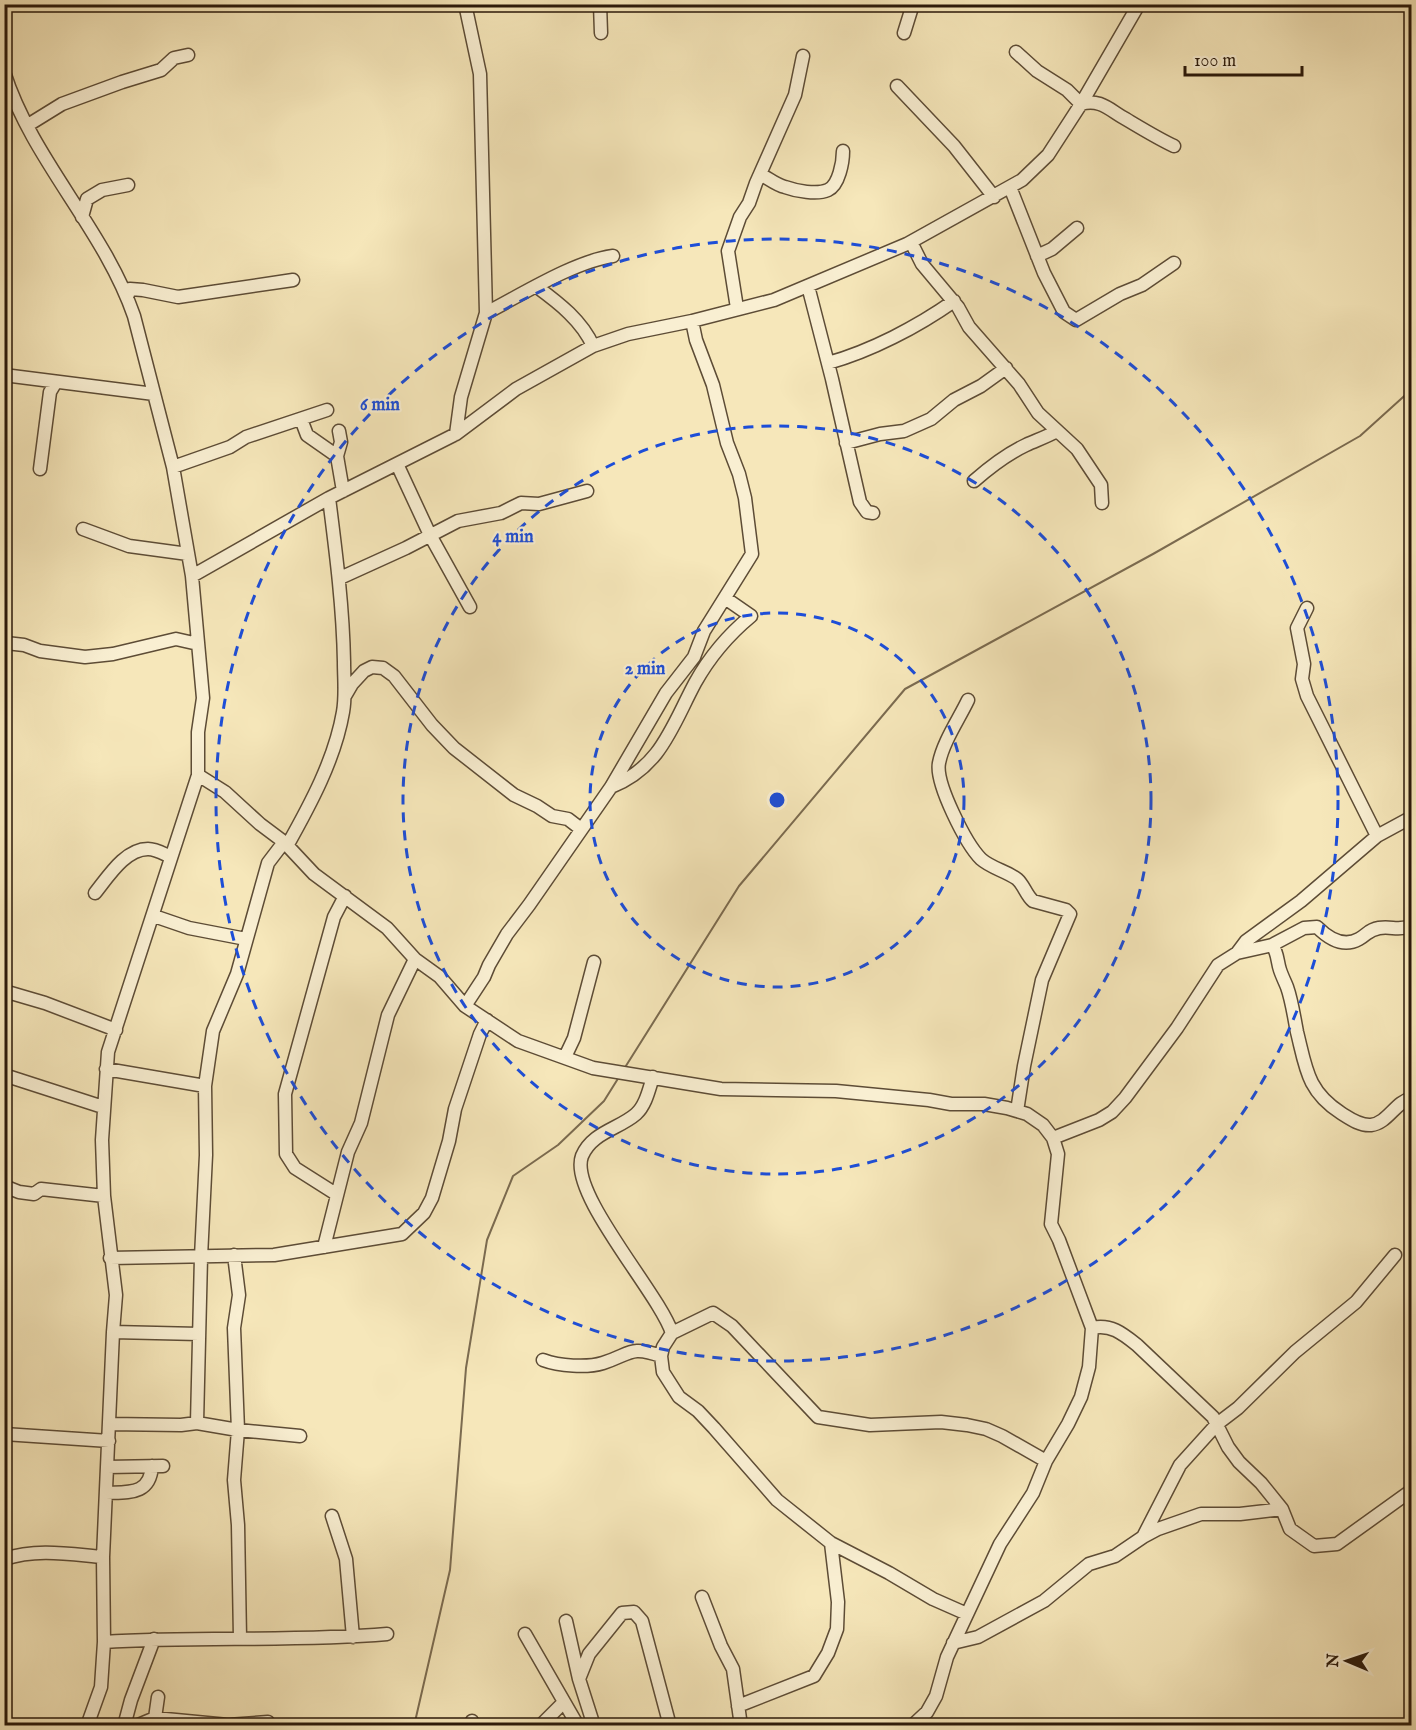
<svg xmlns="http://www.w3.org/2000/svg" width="1416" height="1730" viewBox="0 0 1416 1730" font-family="'IM FELL English',serif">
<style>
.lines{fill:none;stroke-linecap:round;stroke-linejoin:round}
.stream{stroke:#7b6b50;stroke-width:2}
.minor-casing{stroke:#5d4c36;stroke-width:15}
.minor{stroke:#f9efd2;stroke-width:12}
.ring{fill:none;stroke:#1d4ed8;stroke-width:3;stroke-dasharray:10 8}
.centre{fill:#1d4ed8;stroke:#f9efd2;stroke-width:3}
.ring-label{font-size:18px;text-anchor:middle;font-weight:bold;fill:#1d4ed8;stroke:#f9efd2;stroke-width:4.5;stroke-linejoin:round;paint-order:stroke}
</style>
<rect width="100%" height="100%" fill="#f6e7ba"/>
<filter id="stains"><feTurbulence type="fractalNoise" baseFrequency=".00333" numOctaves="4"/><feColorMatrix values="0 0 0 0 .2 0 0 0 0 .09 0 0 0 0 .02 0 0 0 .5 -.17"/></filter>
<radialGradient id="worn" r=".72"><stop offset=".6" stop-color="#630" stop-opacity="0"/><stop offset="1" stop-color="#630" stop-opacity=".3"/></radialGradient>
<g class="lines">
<path class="stream" d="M624,1069L739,886L905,689L1153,554L1360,436L1412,389
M414,1726L450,1570L466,1368L487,1240L513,1176L558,1145L604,1101L619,1077"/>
<g class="minor-casing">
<path id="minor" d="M600,4L601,33
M904,33L913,4
M1016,52L1037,71L1067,90L1081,104C1099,98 1110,110 1124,118C1141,128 1157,138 1174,146
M4,72C32,160 104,229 134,316L173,467L192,576L203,698L198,732V775L108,1052L102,1140L104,1196L116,1295L113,1332L103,1557L104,1642L101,1687L87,1726
M897,86L954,146L994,197
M28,125L62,104L122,82L161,70L174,58L188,55
M760,174C768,178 776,185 785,187C796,191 817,195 828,190C839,185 843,162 843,151
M1010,187L1044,273L1064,312L1076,320L1120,294L1142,285L1174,263
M82,217L87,199L102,190L128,185
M911,242L922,264L958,307L969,327L1019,384L1038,413L1077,449L1101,485L1102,503
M1037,256L1052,249L1077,228
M808,286L832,379L860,502L867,512L873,513
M537,287C559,303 582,321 593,346
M127,297L130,289L143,290L178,297L293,280
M737,308L728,251L740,217L749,203L756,183L795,95L803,56
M486,313C521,295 575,261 613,256
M828,363C871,351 917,327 954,301
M4,375L154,394
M301,419L307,435L337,456L343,491
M456,434L461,397L486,313L480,74L465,4
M846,443L880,434L904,431L931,419L954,400L981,386L1006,368
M337,456L341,442L339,431
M397,464L430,535L470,607
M173,467L230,447L246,437L327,410
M40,469L50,392L56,382
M974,481C990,467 1007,454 1026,445C1037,440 1046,437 1057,431
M83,529L129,546L188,554
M192,576L329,498L456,434L516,389L593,346L628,334L692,321L774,300L907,244L1022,180L1048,155L1081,104L1139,4
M340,578L406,548L458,521L501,513L521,503L539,504L587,491
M1307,608L1297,628L1304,664L1302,679L1307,696L1377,836
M6,643L24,645L40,651L85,657L113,654L176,639L198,644
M345,696L352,684L364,671L372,667L383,668L394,676L432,725L454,748L514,795L537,806L552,816L568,819L581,829
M968,700C959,719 943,742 939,763C935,783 966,844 981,859C991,868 1006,871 1017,879C1024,885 1026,895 1033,901L1066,910L1070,914L1042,980L1024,1066L1017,1111
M198,775L225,792L260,824L284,842L314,874L387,928L415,959L440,977L465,1006L518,1041L593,1068L721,1089L836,1091L929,1100L951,1104H984L1007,1108L1027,1114L1043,1125L1053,1138L1058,1154L1051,1224L1059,1240L1092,1328L1089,1367L1081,1397L1068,1424L1046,1461L1033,1493L1000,1544L947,1657L936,1696L927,1712L912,1726
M611,787C661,767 672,726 695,683C710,656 728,635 751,616L725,598
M287,846C310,805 335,759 343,712C346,696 344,679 344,662C343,607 336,553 329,498
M95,893C108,877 125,849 148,849C156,849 164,854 171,857
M154,916L189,928L246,939
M1272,945L1304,928L1317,927C1328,938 1343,948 1359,939C1368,934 1368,930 1379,928C1392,926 1398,931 1412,926
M1237,953L1272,945C1278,953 1277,961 1280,970C1282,976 1285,982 1287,987C1292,1001 1294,1017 1297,1032C1306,1068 1307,1091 1341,1113C1349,1118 1360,1126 1371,1125C1388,1123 1395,1102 1412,1098
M4,991L45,1003L116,1030
M465,1006L484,977L489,965L507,934L529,905L611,787L666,693L694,657L704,631L752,554L745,498L739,474L727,443L713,385L696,340L692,321
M565,1057L574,1038L594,962
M106,1069L205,1086
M4,1075L103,1107
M653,1077C649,1089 646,1105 636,1114C619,1129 592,1132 582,1156C568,1193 659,1293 672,1333
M1053,1138L1099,1120L1112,1112L1125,1098L1177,1028L1218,965L1237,953L1246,941L1301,901L1377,836L1412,817
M4,1186L19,1192L34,1194L41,1189L104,1196
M336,1194L295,1168L286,1154L285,1094L334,917L345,896
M324,1247L348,1152L361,1123L388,1015L415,959
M234,1255L239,1295L234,1328L238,1430L234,1480L238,1525L240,1638
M110,1258L274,1255L402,1234L424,1213L432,1198L449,1141L455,1109L480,1034L487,1020
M1092,1328C1111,1324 1122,1333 1137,1345L1213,1417L1228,1447L1239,1462L1261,1483L1282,1509L1290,1529L1314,1546L1337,1544L1412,1490
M113,1332L199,1334
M543,1360C559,1366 587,1368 603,1363C631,1354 630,1345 661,1356
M197,1423L201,1257L206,1155L205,1086L213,1031L237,974L268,863L284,842
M109,1424L181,1425L197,1423L238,1430L300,1436
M4,1434L109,1441
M107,1467L163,1466
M106,1493C129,1492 150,1495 152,1466
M332,1516L346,1559L353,1637
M1143,1537L1158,1529L1201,1514H1240L1282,1509
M4,1559C37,1548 69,1554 103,1557
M702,1597L721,1646L733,1669L741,1726
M967,1614L933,1599L889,1573L831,1543L777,1500L714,1428L698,1411L679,1397L663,1372L661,1356L663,1347L672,1333L713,1313L732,1326L818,1417L870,1425L941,1422L967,1425L986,1429L1002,1436L1046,1461
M566,1621L579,1679L594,1726
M525,1634L578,1726
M104,1642C199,1636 293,1642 387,1634
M953,1643L978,1637L1044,1601L1089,1564L1115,1556L1143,1537L1180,1465L1217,1424L1238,1408L1295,1352L1356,1302L1395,1255
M579,1679L589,1654L622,1613L634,1612L642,1621L670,1726
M738,1706L814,1676L828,1653L837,1629L838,1602L831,1543
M155,1718L158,1697
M472,1721L474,1726
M124,1726L131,1700L154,1639
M136,1726L155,1718L228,1725L268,1722V1726
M540,1726L564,1702"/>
</g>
<use href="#minor" class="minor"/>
</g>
<g class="ring">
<circle cx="777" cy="800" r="187"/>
<circle cx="777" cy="800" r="374"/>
<circle cx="777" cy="800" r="561"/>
</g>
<circle cx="777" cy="800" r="9" class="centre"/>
<g class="ring-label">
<text x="380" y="410">6 min</text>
<text x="513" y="542">4 min</text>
<text x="645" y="674">2 min</text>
</g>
<rect width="1416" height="1730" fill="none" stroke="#f6e7ba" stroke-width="24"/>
<rect x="6" y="6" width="1404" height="1718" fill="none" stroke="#2a190a" stroke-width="3"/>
<rect x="12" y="12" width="1392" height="1706" fill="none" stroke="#2a190a" stroke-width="1.5"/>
<g transform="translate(1347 1661) rotate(272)" stroke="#f9efd2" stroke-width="4.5" paint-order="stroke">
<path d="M0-4.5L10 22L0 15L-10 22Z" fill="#2a190a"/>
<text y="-9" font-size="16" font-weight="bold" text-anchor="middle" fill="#2a190a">N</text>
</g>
<path d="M1185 66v9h117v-9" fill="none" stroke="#2a190a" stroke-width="3"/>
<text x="1194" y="66" font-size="18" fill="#2a190a" stroke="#f9efd2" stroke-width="4.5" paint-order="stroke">100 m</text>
<rect width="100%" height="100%" filter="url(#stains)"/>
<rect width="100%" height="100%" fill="url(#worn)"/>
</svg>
